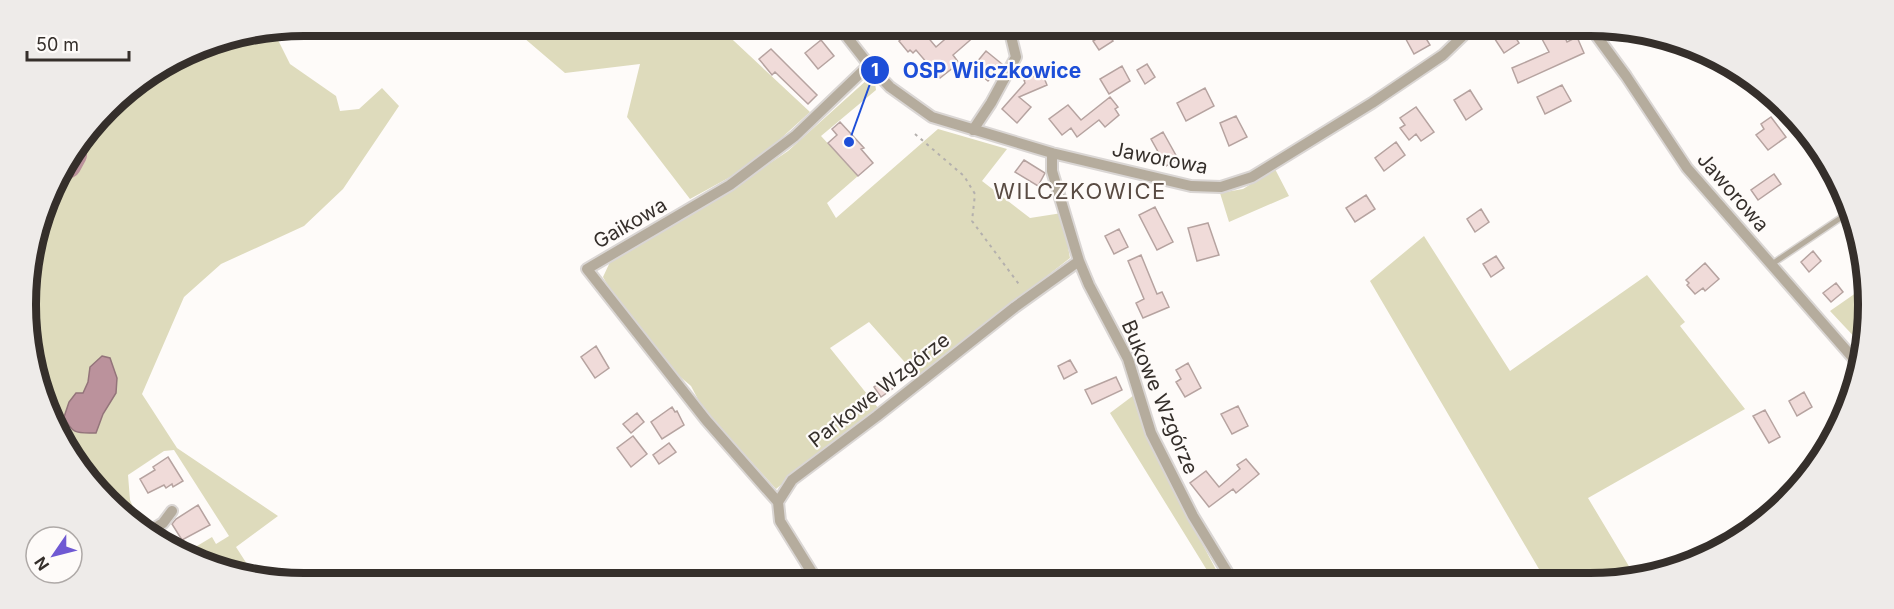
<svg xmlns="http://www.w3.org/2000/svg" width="1894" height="609" viewBox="0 0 1894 609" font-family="Inter,sans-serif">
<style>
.green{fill:#dedbbc;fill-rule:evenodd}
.water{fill:#bb929c;stroke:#93747a;stroke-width:1.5}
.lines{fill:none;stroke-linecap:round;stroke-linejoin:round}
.river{stroke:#bb929c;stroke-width:24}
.building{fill:#f0dbd9;stroke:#b6a3a0;stroke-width:1.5}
.lane-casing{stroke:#dad6d4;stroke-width:8}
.street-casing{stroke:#dad6d4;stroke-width:14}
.path{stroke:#b4b0ad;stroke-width:2;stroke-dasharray:3 4.5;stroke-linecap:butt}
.lane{stroke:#b5ac9d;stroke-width:5}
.street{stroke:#b5ac9d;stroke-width:10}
.labels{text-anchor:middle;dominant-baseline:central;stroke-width:4.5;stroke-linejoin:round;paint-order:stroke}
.street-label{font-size:20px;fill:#352f2b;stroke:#fefbf9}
.quarter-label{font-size:22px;letter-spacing:1.5px;fill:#594b43;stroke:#fefbf9}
.rim{fill:none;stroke:#352f2b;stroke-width:8}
.leader{fill:none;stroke:#1d4ed8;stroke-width:2}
.callout-dot{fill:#1d4ed8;stroke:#fefbf9;stroke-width:2}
.mark-label{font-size:18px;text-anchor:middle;font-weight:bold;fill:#fff}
.callout-label{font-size:21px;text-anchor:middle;font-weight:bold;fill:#1d4ed8;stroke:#fefbf9;stroke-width:4.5;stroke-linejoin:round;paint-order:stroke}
</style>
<rect width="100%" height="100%" fill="#fefbf9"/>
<path class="green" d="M510,26L642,27L656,38L660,27H719L810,112L766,152L732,176L690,199L627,117L640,64L565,73Z
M274,32L290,64L336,96L340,111L359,109L382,88L399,106L343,189L304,226L221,264L184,297L142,394L177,448L278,516L236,547L256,578H250L187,552L212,537L216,544L229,536L174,450L164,451L128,475L130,500L143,530L73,460L35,376L28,268L54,181L120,95L198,47ZM90,367L116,393L103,414L96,433L70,429L64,417L69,402L83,393L88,382Z
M868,79L875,83L876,90L821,136L858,176L827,203L836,218L938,129L1007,149L982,181L1030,218L1062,213L1070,258L918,377L869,322L830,348L879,409L813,458L776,489L702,407L691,386L678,375L612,293L603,277L610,262L633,246L736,186L788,151Z
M1275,169L1289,196L1229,222L1220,193L1243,189Z
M1424,236L1510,371L1647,275L1685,322L1680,326L1745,409L1588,498L1636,578L1626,581H1546L1370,281Z
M1863,288V343L1861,344L1830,311Z
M1134,395C1159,460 1187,516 1220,577L1213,580L1110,413Z"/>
<path class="water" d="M102,356L110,358L117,378L116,393L103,414L96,433C77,433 73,435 64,417L69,402L76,393H83L88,382L90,367Z"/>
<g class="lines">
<path class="river" d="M64,168L69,166L75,155"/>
</g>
<path class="building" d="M914,28H920L936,47L958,28H970L976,35L953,55L959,63L940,78L916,50L913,53L910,50L908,52L899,41Z
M1401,30H1421L1430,45L1414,54Z
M1489,30H1511L1519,43L1504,53Z
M1541,31H1562L1567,42L1577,37L1584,53L1518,83L1512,68L1549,52L1542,39L1545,38Z
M1107,32L1113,41L1099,50L1093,41Z
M821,40L834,56L818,69L805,53Z
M771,49L817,95L808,104L775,72L772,75L759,59Z
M986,51L1002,64L988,81L972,68Z
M1147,64L1155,77L1145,84L1137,70Z
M1122,66L1130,81L1109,94L1100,79Z
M1042,73L1047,85L1019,97L1031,107L1017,123L1002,109L1025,83L1024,80Z
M1562,85L1571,101L1545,114L1537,97Z
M1205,88L1214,106L1186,121L1177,103Z
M1470,90L1482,109L1466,120L1454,100Z
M1110,97L1118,107L1115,109L1119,115L1105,127L1099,120L1077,137L1071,128L1062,135L1049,119L1068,105L1081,120Z
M1416,107L1434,132L1421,141L1416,134L1409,140L1400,128L1405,125L1400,118Z
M1236,116L1247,137L1229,146L1220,123Z
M1771,117L1786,137L1768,150L1756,135L1764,129L1761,124Z
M840,122L864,148L861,149L873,163L858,176L828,143L837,135L832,129Z
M1163,132L1178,159L1166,166L1151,139Z
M1396,142L1405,155L1384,171L1375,158Z
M1024,160L1045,173L1038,186L1015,172Z
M1774,174L1781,184L1758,200L1751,190Z
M1366,195L1375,209L1355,222L1346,208Z
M1155,207L1173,242L1157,250L1139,215Z
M1481,209L1489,222L1475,232L1467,219Z
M1208,223L1219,255L1197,261L1188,228Z
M1119,229L1128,247L1114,254L1105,236Z
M1813,251L1821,261L1809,272L1801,262Z
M1141,255L1157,294L1162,292L1169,307L1143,318L1136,303L1144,299L1128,261Z
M1496,256L1504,268L1491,277L1483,264Z
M1705,263L1719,279L1705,291L1703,288L1695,294L1687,285L1689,283L1686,280Z
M1836,283L1843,292L1831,302L1823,293Z
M596,346L609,368L595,378L581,357Z
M1070,360L1077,372L1064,379L1058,366Z
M1188,363L1201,388L1185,397L1176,382L1181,379L1176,370Z
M888,377L895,387L881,397L874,387Z
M1116,377L1122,390L1092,404L1085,390Z
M1804,392L1812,407L1797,416L1789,401Z
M1238,406L1248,426L1232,434L1221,414Z
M672,407L675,412L677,411L684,425L662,439L651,422Z
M1765,410L1780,437L1769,443L1753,416Z
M637,413L644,422L631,433L623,424Z
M633,436L647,454L631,467L617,448Z
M669,443L676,452L659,464L653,455Z
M168,457L183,481L173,487L172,484L166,488L164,485L148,493L140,479L155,470L153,467Z
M1246,459L1259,474L1236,493L1233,489L1209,507L1190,483L1206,471L1219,487L1240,469L1237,465Z
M198,505L210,525L182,540L172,524L176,519Z"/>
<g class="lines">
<g class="lane-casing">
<path id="lane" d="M1772,264L1848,213"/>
</g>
<g class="street-casing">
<path id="street" d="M840,28L869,65L890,87L932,117L1052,153L1191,186L1221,187L1252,177L1372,103L1443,55L1469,30
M1593,31L1626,76L1687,168L1860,366
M973,130L991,103L1016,57L1009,28
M1052,153V171L1079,261L1089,285L1128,359L1151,433L1193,516L1232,580
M778,502L706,420L587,269L730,185L795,136L869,65
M146,534L163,523L172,511
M816,579L780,521L778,502L792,480L877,416L1015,307L1079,261"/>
</g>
<path class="path" d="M915,134L964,176L975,194L972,221L1021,287"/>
<use href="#lane" class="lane"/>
<use href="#street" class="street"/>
</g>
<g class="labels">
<g class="street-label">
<text transform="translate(1160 158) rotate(11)">Jaworowa</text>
<text transform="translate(1733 192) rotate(49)">Jaworowa</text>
<text transform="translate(630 223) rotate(-30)">Gaikowa</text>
<text transform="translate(879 390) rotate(-38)">Parkowe Wzgórze</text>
<text transform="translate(1160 397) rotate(67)">Bukowe Wzgórze</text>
</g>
<g class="quarter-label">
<text x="1080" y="191">WILCZKOWICE</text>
</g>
</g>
<path d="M0 0H1894V609H0ZM304 36H1590A268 268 0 0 1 1858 304V305A268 268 0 0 1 1590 573H304A268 268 0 0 1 36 305V304A268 268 0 0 1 304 36Z" fill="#eeebe9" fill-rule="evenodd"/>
<path class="rim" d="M304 36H1590A268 268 0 0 1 1858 304V305A268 268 0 0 1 1590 573H304A268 268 0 0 1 36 305V304A268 268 0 0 1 304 36Z"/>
<path class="leader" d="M849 142L875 70"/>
<g class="callout-dot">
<circle cx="849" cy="142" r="6"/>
<circle cx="875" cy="70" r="15"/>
</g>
<g class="mark-label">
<text x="875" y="76">1</text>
</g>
<g class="callout-label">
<text x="992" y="78">OSP Wilczkowice</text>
</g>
<g transform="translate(54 555) rotate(235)"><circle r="28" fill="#fefbf9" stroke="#aea9a7" stroke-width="1.5"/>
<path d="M0-4.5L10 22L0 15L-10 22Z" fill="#6f59d3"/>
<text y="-9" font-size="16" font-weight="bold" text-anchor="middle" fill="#352f2b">N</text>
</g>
<path d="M27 51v9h102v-9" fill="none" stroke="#352f2b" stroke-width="3"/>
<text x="36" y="51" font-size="18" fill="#352f2b" stroke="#fefbf9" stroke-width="4.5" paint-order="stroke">50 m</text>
</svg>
